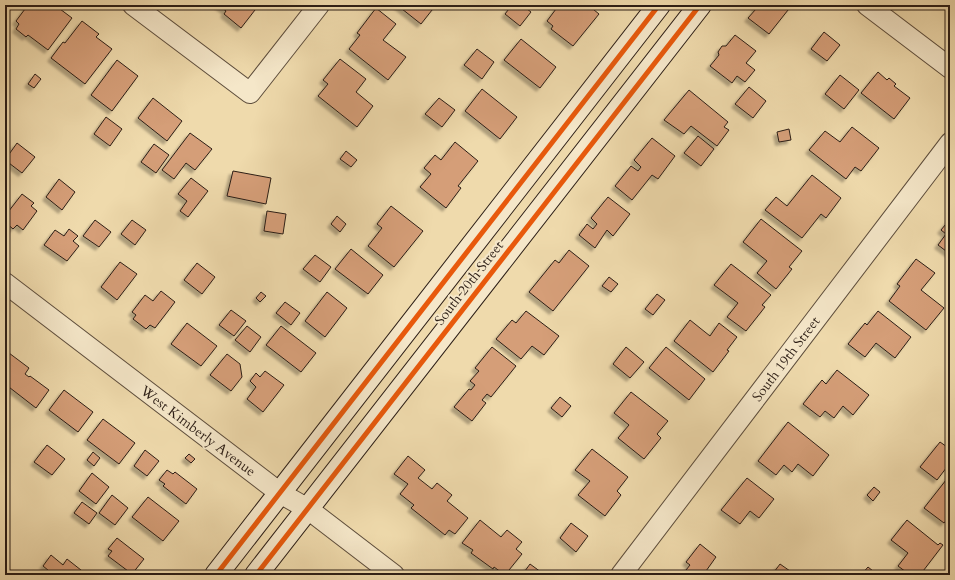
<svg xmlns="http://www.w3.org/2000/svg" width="955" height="580" viewBox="0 0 955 580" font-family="Cardo,serif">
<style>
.building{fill:#d59e78;stroke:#2c1e16;filter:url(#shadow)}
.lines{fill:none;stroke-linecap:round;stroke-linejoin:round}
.street-casing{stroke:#5d4d3c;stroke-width:22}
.secondary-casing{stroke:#2c1e16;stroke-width:24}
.street{stroke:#f5e7c9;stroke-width:20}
.secondary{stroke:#f5e7c9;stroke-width:22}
.cycleway-casing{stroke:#f5e7c9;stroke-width:8}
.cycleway{stroke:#e8590c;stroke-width:5}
.labels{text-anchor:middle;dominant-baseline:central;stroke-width:4;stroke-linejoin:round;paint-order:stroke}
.street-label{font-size:14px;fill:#2c1e16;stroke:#f5e7c9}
</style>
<defs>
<filter id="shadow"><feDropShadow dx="-3.5" dy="3.5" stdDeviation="1" flood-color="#0004"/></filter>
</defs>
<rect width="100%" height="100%" fill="#efdaac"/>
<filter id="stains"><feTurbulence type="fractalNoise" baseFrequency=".005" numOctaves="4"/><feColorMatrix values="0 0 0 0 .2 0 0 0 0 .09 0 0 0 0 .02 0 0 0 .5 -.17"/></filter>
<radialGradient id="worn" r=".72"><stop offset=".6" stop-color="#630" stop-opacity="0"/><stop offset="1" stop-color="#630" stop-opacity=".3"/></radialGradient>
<path class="building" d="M5,5H13L5,16Z
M28,5H63L60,9L72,18L48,50L28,35L26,37L16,29L19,24L16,21Z
M218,5H255L252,8L255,10L241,28L224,14L226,11Z
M397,5H436L421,24Z
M512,5H522L531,12L520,26L505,14Z
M559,5L565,9L569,5H588L599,14L573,46L551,29L553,26L547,21Z
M755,5H792L769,34L748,18L756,9Z
M376,8L396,24L383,40L406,57L388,80L349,49L360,35L357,33Z
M82,21L99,34L96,37L112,49L85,84L51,58L63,42L65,43Z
M824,32L840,45L827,61L811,49Z
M735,35L756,51L746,63L755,70L745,82L737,76L732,83L710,66L719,55L718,52L722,46H726Z
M521,39L556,67L540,88L504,60Z
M477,49L494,62L482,79L464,65Z
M340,59L366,79L356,92L373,106L357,127L318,96L328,84L323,80Z
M117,60L138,76L112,111L91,95Z
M878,72L887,80L889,78L896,84L894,86L910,98L894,119L861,93Z
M35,74L41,79L34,88L28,84Z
M840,75L859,90L844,109L825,94Z
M749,87L766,101L753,118L735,104Z
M482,89L517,117L500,139L465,111Z
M689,90L728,122L724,127L729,130L717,146L691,126L684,134L664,120Z
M153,98L182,121L167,141L138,118Z
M439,98L455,110L442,127L425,114Z
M106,117L122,129L110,146L94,134Z
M852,127L879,148L861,171L855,167L846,179L809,150L825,131L840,142Z
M789,129L791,140L779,142L777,132Z
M190,133L212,149L195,170L186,163L174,179L162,170Z
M698,136L714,149L701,166L684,153Z
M652,138L675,156L658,179L652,175L632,200L615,186L631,166L638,171L641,167L634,160Z
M455,142L478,161L458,186L461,188L446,208L420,187L431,174L424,168L435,155L441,160Z
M17,143L35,157L22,173L5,160Z
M154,144L169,155L156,173L141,162Z
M346,151L357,160L351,167L340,159Z
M233,171L271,178L266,204L227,196Z
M812,175L841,198L826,218L821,214L802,238L765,210L776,197L787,206Z
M191,178L208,191L188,217L180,211L187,201L178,194Z
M59,179L75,192L62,210L46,197Z
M22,194L34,203L31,206L37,211L23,230L17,225L13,229L5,222V216Z
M608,197L630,214L613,236L607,230L595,248L579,235L587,224L593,229L597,224L591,218Z
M391,206L423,231L394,267L368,246L382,228L377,224Z
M267,211L286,214L283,234L264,231Z
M337,216L346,224L340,232L331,224Z
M761,219L802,251L789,267L792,269L776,289L757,273L767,261L743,242Z
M950,219V254L938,245L946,234L941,230Z
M95,220L111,232L99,247L83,236Z
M132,220L146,230L135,245L121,234Z
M69,229L78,236L73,241L79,246L67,261L44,245L55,230L64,236Z
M351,249L383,275L368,294L335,269Z
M569,250L589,266L553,311L529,292L555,260L559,263Z
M315,255L331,267L320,282L303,269Z
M916,259L935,273L921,290L944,308L926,330L889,301L900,286L897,284Z
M120,262L137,274L117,300L101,287Z
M197,263L215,277L202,294L184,280Z
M731,264L771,295L762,305L765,307L746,331L727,317L738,303L714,285Z
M609,277L618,284L611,292L602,286Z
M161,291L175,302L155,328L150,325L146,329L133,319L136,315L132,312L145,295L153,301Z
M261,292L266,296L260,302L256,298Z
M327,292L347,308L325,337L305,321Z
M657,294L665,300L653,315L645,309Z
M285,302L300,313L291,325L276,313Z
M231,310L246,321L234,336L219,325Z
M526,311L559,336L544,355L532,346L521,359L496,339L512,320L516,323Z
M878,311L911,337L895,358L876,343L865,357L848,344L865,323L867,325Z
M690,320L710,336L719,323L737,337L727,350L729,351L713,372L674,341Z
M187,323L217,346L201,366L171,344Z
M247,326L261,337L250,352L235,340Z
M281,326L316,353L301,372L266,345Z
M492,347L516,366L491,397L487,394L482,400L486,403L472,421L454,407L469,389L471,390L475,385L470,381L479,371L475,368Z
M626,347L644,362L630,378L613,364Z
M666,347L705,379L689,400L649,368Z
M5,350L29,368L25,374L29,377L30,376L49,390L36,408L5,384Z
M227,354L240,364L242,377L231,391L210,375Z
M837,370L869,395L853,415L843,406L834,418L825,411L820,417L803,404L822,380L826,384Z
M265,371L284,385L263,412L247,399L256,387L250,381L256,373L260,377Z
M64,390L93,412L78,432L49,410Z
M631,392L668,421L657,434L661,438L644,459L618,438L629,425L614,413Z
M560,397L571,406L562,417L551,408Z
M103,419L135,443L119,464L87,440Z
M788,422L829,455L813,476L798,464L792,472L784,465L776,475L758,461Z
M940,442L950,449V463L937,480L920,467Z
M47,445L65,459L52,475L34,462Z
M592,449L628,477L617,491L621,495L605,516L578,495L590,481L575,470Z
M145,450L159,461L147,476L134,466Z
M93,452L100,458L94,466L87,460Z
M189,454L195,459L191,463L185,458Z
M408,456L425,470L418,478L432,489L437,483L452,495L447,501L468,518L455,534L449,530L445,535L411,508L414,505L400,494L408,484L394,474Z
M167,470L173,474L175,472L197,489L186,504L163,486L165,484L159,480Z
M92,473L109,487L96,504L79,491Z
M950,475V516L944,523L924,508Z
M747,478L774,499L759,518L750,511L740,524L721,510Z
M874,487L880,492L873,501L867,495Z
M112,495L128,508L115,525L99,513Z
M148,497L179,521L163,541L132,517Z
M82,502L97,513L89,524L74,513Z
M480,520L501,537L507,530L522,542L516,549L522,554L505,575L494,567L493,569L471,553L473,550L462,543Z
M907,520L938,545L940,543L943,545L920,575H910L898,566L908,553L891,540Z
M571,523L588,536L576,552L560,538Z
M117,538L144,559L132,574L108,556L112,551L108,549Z
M700,544L716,557L706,571L711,575H682L690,565L686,562Z
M51,555L63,565L67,559L86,574L85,575H54L43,566Z
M530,564L545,575H522Z
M780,564L790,571L787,575H778L774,572Z
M868,567L878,575H861Z"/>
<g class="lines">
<g class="street-casing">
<path id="street" d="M133,5L250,93L319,5
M867,5L950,68
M5,283L280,493L308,509L394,575
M621,575L950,143"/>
</g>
<g class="secondary-casing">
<path id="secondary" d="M216,575L659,5
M256,575L700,5"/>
</g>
<use href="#street" class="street"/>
<use href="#secondary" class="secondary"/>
<g class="cycleway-casing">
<path id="cycleway" d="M216,575L659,5
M256,575L700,5"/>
</g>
<use href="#cycleway" class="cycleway"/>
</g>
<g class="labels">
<g class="street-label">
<text transform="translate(469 283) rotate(-52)">South 20th Street</text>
<text transform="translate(786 359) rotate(-53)">South 19th Street</text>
<text transform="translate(198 431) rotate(37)">West Kimberly Avenue</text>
</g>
</g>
<rect width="955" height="580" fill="none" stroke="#efdaac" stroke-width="20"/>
<rect x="6" y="6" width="943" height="568" fill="none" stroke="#2c1e16" stroke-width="2"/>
<rect x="10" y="10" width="935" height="560" fill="none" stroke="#2c1e16"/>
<rect width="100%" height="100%" filter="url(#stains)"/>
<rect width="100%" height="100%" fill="url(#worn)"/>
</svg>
